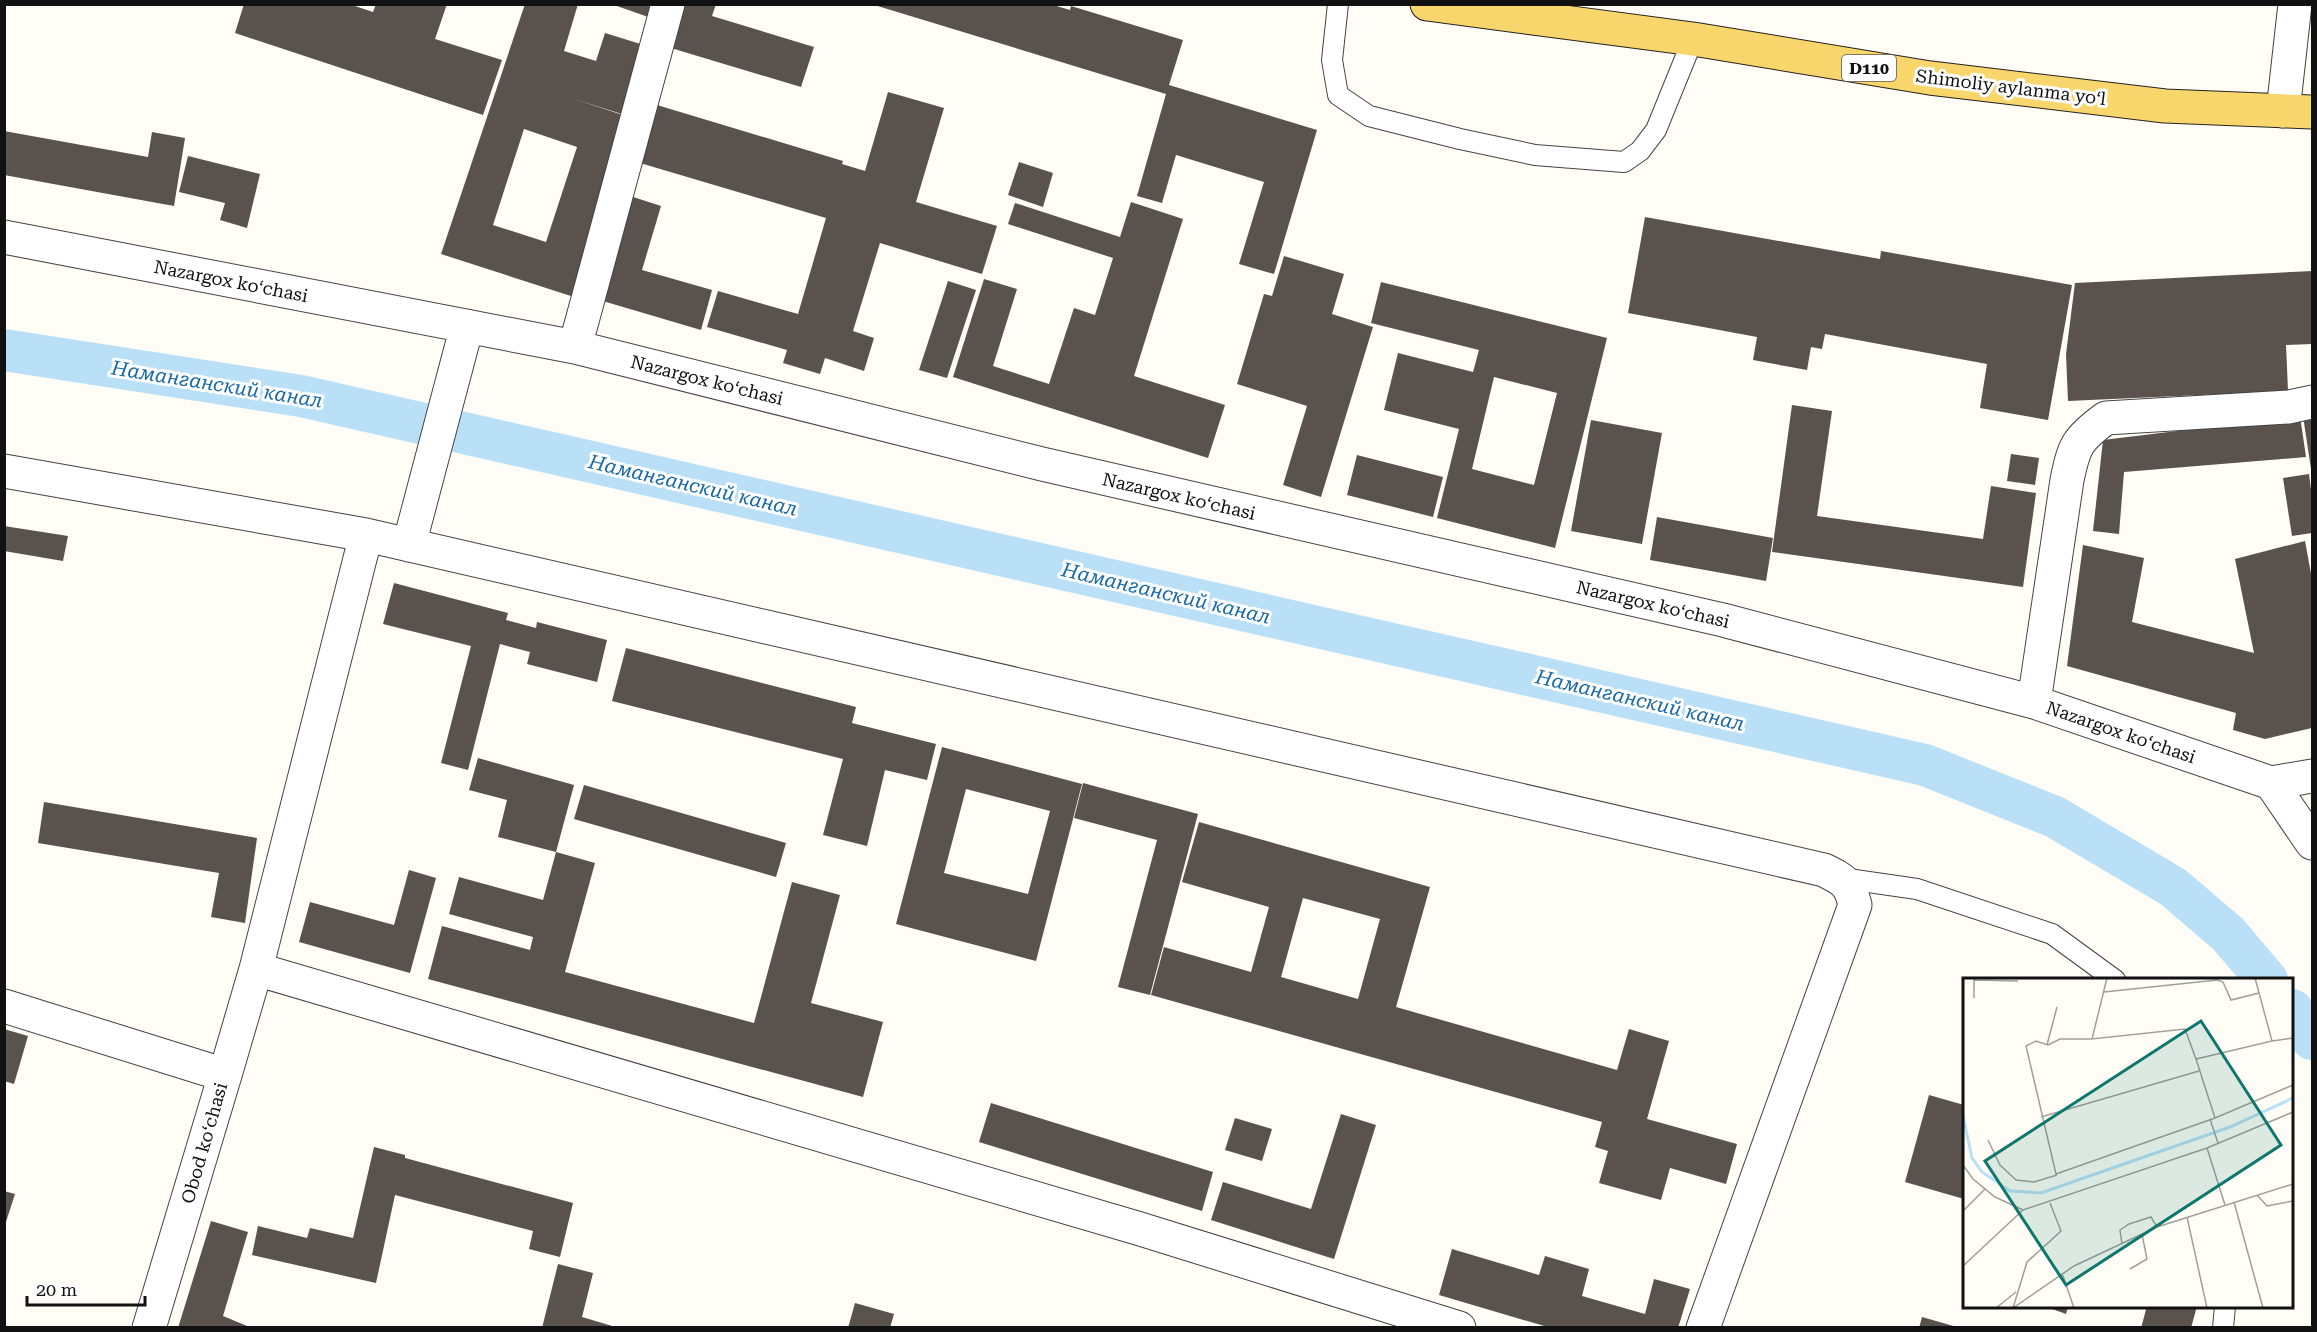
<svg xmlns="http://www.w3.org/2000/svg" width="2317" height="1332" viewBox="0 0 2317 1332" font-family="'Roboto Serif',serif">
<style>
.lines{fill:none;stroke-linecap:round;stroke-linejoin:round}
.canal{stroke:#b9e0f7;stroke-width:42}
.building{fill:#5a524d;fill-rule:evenodd}
.lane-casing{stroke:#444;stroke-width:22}
.street-casing{stroke:#444;stroke-width:35}
.primary-casing{stroke:#222;stroke-width:35}
.lane{stroke:#fff;stroke-width:20}
.street{stroke:#fff;stroke-width:33}
.primary{stroke:#f9d66b;stroke-width:33}
.labels{text-anchor:middle;dominant-baseline:central;stroke-width:6;stroke-linejoin:round;paint-order:stroke}
.shield{fill:#fff;stroke:#585858;stroke-width:1.5}
.shield-label{font-size:16px;font-weight:bold;fill:#111}
.street-label{font-size:18px;fill:#111;stroke:#fff}
.water-label{font-size:20px;font-style:italic;fill:#1768a6;stroke:#fff}
.inset-river{fill:none;stroke:#b9e0f7;stroke-width:3}
.inset-road{fill:none;stroke:#a09f9a;stroke-width:1.5}
.view{fill:#0f766e;fill-opacity:0.15;stroke:#0f766e;stroke-width:3}
.inset-edge{fill:none;stroke:#111;stroke-width:3}
</style>
<rect width="100%" height="100%" fill="#fffdf5"/>
<g class="lines">
<path class="canal" d="M4,350L301,396L1925,765L2055,817L2173,887L2228,934L2267,980
M2292,1010L2312,1039"/>
</g>
<path class="building" d="M244,4H349L373,12L376,4H447L435,39L502,60L483,115L235,33Z
M525,4H578L564,51L596,61L605,33L647,46L625,115L574,99L632,118L574,297L441,254ZM524,129L577,147L546,242L493,225Z
M611,4H662L657,20Z
M684,4H716L712,16L814,47L801,87L671,48Z
M871,4H1050L1070,10L1071,6L1183,40L1169,85L1317,130L1274,274L1239,264L1264,182L1176,155L1162,203L1137,196L1166,94Z
M888,92L944,108L916,202L997,226L982,274L880,243L853,331L874,338L864,371L825,358L820,374L783,363L787,350L707,327L718,291L798,314L826,218L640,163L657,105L843,161L842,164L865,171Z
M4,131L148,157L152,132L185,138L174,206L4,175Z
M188,156L260,174L247,228L220,220L225,203L179,192Z
M1019,162L1053,173L1043,207L1008,195Z
M627,195L661,206L642,270L712,290L701,330L596,299Z
M1131,202L1183,219L1134,376L1225,405L1208,458L953,377L984,279L1017,289L993,366L1049,384L1074,308L1095,315L1113,258L1008,224L1015,203L1120,237Z
M1645,217L1880,259L1881,251L2072,285L2048,420L1980,408L1987,364L1825,334L1822,349L1811,347L1807,370L1753,360L1757,337L1628,313Z
M1284,256L1344,274L1332,314L1373,327L1321,497L1283,485L1307,406L1237,384L1264,294L1272,296Z
M2312,271V344L2286,345L2288,391L2068,401L2066,354L2075,283Z
M948,281L976,290L947,378L919,370Z
M1381,282L1607,338L1555,548L1437,518L1459,429L1384,410L1398,353L1473,372L1479,350L1371,323ZM1494,377L1557,393L1534,485L1472,469Z
M1792,405L1832,411L1817,516L1983,539L1991,486L2036,493L2023,587L1772,552Z
M2312,414V469H2311L2303,416Z
M2300,416L2306,457L2124,472L2119,534L2093,531L2103,440Z
M1591,420L1662,433L1642,544L1571,531Z
M2011,454L2039,458L2035,485L2007,481Z
M1357,455L1443,477L1433,517L1347,495Z
M2309,474L2312,497V533L2292,536L2283,478Z
M1657,517L1773,538L1766,581L1650,560Z
M4,526L68,536L63,561L4,551Z
M2305,541L2312,579V728L2265,739L2233,730L2236,713L2067,666L2083,545L2144,558L2132,622L2254,653L2235,559Z
M394,583L508,613L506,620L536,628L537,622L607,640L597,682L527,664L530,652L500,644L468,770L441,763L471,646L383,624Z
M626,648L856,707L852,723L936,744L927,780L885,770L867,846L823,835L843,759L612,701Z
M942,747L1082,784L1036,961L896,924ZM966,789L1050,811L1028,894L944,873Z
M478,758L574,785L556,852L498,837L507,800L469,790Z
M1083,783L1198,814L1150,995L1118,987L1157,840L1074,818Z
M584,785L786,843L776,877L574,819Z
M44,802L257,838L245,923L211,917L219,873L38,843Z
M1199,822L1430,887L1396,1007L1617,1070L1629,1029L1669,1041L1647,1119L1737,1144L1726,1184L1670,1168L1661,1200L1599,1183L1608,1151L1595,1147L1602,1122L1151,995L1164,947L1251,972L1269,907L1182,882ZM1303,898L1380,919L1358,999L1281,977Z
M556,852L595,863L565,972L754,1023L792,882L840,895L811,1003L883,1022L863,1097L428,979L442,926L530,950L533,937L449,914L459,877L543,900Z
M409,870L436,878L410,973L299,942L310,902L394,925Z
M4,1029L28,1036L14,1084L4,1081Z
M1929,1095L1964,1105V1199L1905,1182Z
M991,1103L1213,1172L1202,1211L979,1142Z
M1341,1114L1376,1125L1334,1259L1211,1220L1223,1182L1311,1209Z
M1235,1118L1272,1129L1262,1161L1225,1150Z
M374,1147L405,1155V1158L573,1203L560,1257L529,1249L533,1231L395,1195L376,1283L252,1255L258,1226L307,1238L310,1228L353,1238Z
M4,1191L15,1194L5,1225H4Z
M211,1221L248,1232L223,1316L252,1328H178Z
M1452,1249L1539,1275L1545,1256L1589,1269L1582,1296L1645,1314L1654,1279L1690,1289L1678,1328H1551L1439,1295Z
M558,1264L593,1273L582,1317L619,1328H542Z
M855,1303L894,1314L890,1328H848Z
M2044,1306H2068L2066,1314Z
M2147,1306H2197L2191,1328H2141Z
M1922,1317L1957,1327V1328H1919Z"/>
<g class="lines">
<g class="lane-casing">
<path id="lane" d="M1338,4L1332,60L1338,95L1369,116L1460,139L1535,155L1624,162L1640,151L1656,130L1693,39
M1841,878L1917,889L2052,934L2115,980
M2223,1328L2225,1306"/>
</g>
<g class="street-casing">
<path id="street" d="M2283,111L2295,4
M4,237L575,347L1042,464L1723,620L2034,702L2271,783L2312,843
M575,347L668,4
M4,471L366,535L256,969L225,1075
M366,535L1824,870C1844,880 1850,883 1855,905L1703,1328
M409,545L467,326
M2034,702L2067,480C2074,446 2077,439 2106,418L2289,407L2312,402
M2271,783L2312,776
M256,969L1137,1228L1459,1328
M4,1006L225,1075L149,1328"/>
</g>
<g class="primary-casing">
<path id="primary" d="M1427,4L1693,39L1930,78L2165,106L2312,112"/>
</g>
<use href="#lane" class="lane"/>
<use href="#street" class="street"/>
<use href="#primary" class="primary"/>
</g>
<g class="labels">
<rect class="shield" x="1842" y="55" width="54" height="26" rx="4.5"/>
<g class="shield-label">
<text x="1869" y="68">D110</text>
</g>
<g class="street-label">
<text transform="translate(2011 87) rotate(7)">Shimoliy aylanma yoʻl</text>
<text transform="translate(231 281) rotate(11)">Nazargox koʻchasi</text>
<text transform="translate(707 380) rotate(14)">Nazargox koʻchasi</text>
<text transform="translate(1179 496) rotate(13)">Nazargox koʻchasi</text>
<text transform="translate(1653 604) rotate(13)">Nazargox koʻchasi</text>
<text transform="translate(2121 732) rotate(19)">Nazargox koʻchasi</text>
<text transform="translate(204 1143) rotate(-74)">Obod koʻchasi</text>
</g>
<g class="water-label">
<text transform="translate(217 384) rotate(9)">Наманганский канал</text>
<text transform="translate(693 485) rotate(13)">Наманганский канал</text>
<text transform="translate(1166 593) rotate(13)">Наманганский канал</text>
<text transform="translate(1640 700) rotate(13)">Наманганский канал</text>
</g>
</g>
<g transform="translate(1963 978)">
<rect width="330" height="330" fill="#fffdf5"/>
<path class="inset-river" d="M0,138L9,180L19,194L47,213L78,215L267,149L330,120"/>
<path class="inset-road" d="M11,0V20M144,0L129,61L222,51L233,81L309,63L292,0M11,2L55,3M141,14L254,2L260,4L268,22L296,15M129,61H97L85,67L73,63L63,68L93,196L252,140M309,63L330,60M84,67L94,29M233,81L252,140L330,107M78,139L236,93M247,141L255,165M25,162L37,187L53,202L71,204L94,197M244,170L262,227M0,187L10,201L32,219L60,232L244,170L330,134M294,217L304,228L330,223M271,224L300,330M0,233L22,211M224,239L244,330M159,266L157,252L166,246L188,239L194,249M0,288L60,232M167,291L184,281L179,256M99,295L111,330M33,330L53,314M50,330L64,284L98,253L87,225M50,330L111,288L194,249L330,206"/>
<path class="view" d="M238,43L318,167L103,307L22,183Z"/>
<rect width="330" height="330" class="inset-edge"/>
</g>
<rect width="2317" height="1332" fill="none" stroke="#111111" stroke-width="12"/>
<path d="M27 1296v9h118v-9" fill="none" stroke="#111111" stroke-width="3"/>
<text x="36" y="1296" font-size="18" fill="#111111" stroke="#ffffff" stroke-width="4.5" paint-order="stroke">20 m</text>
</svg>
